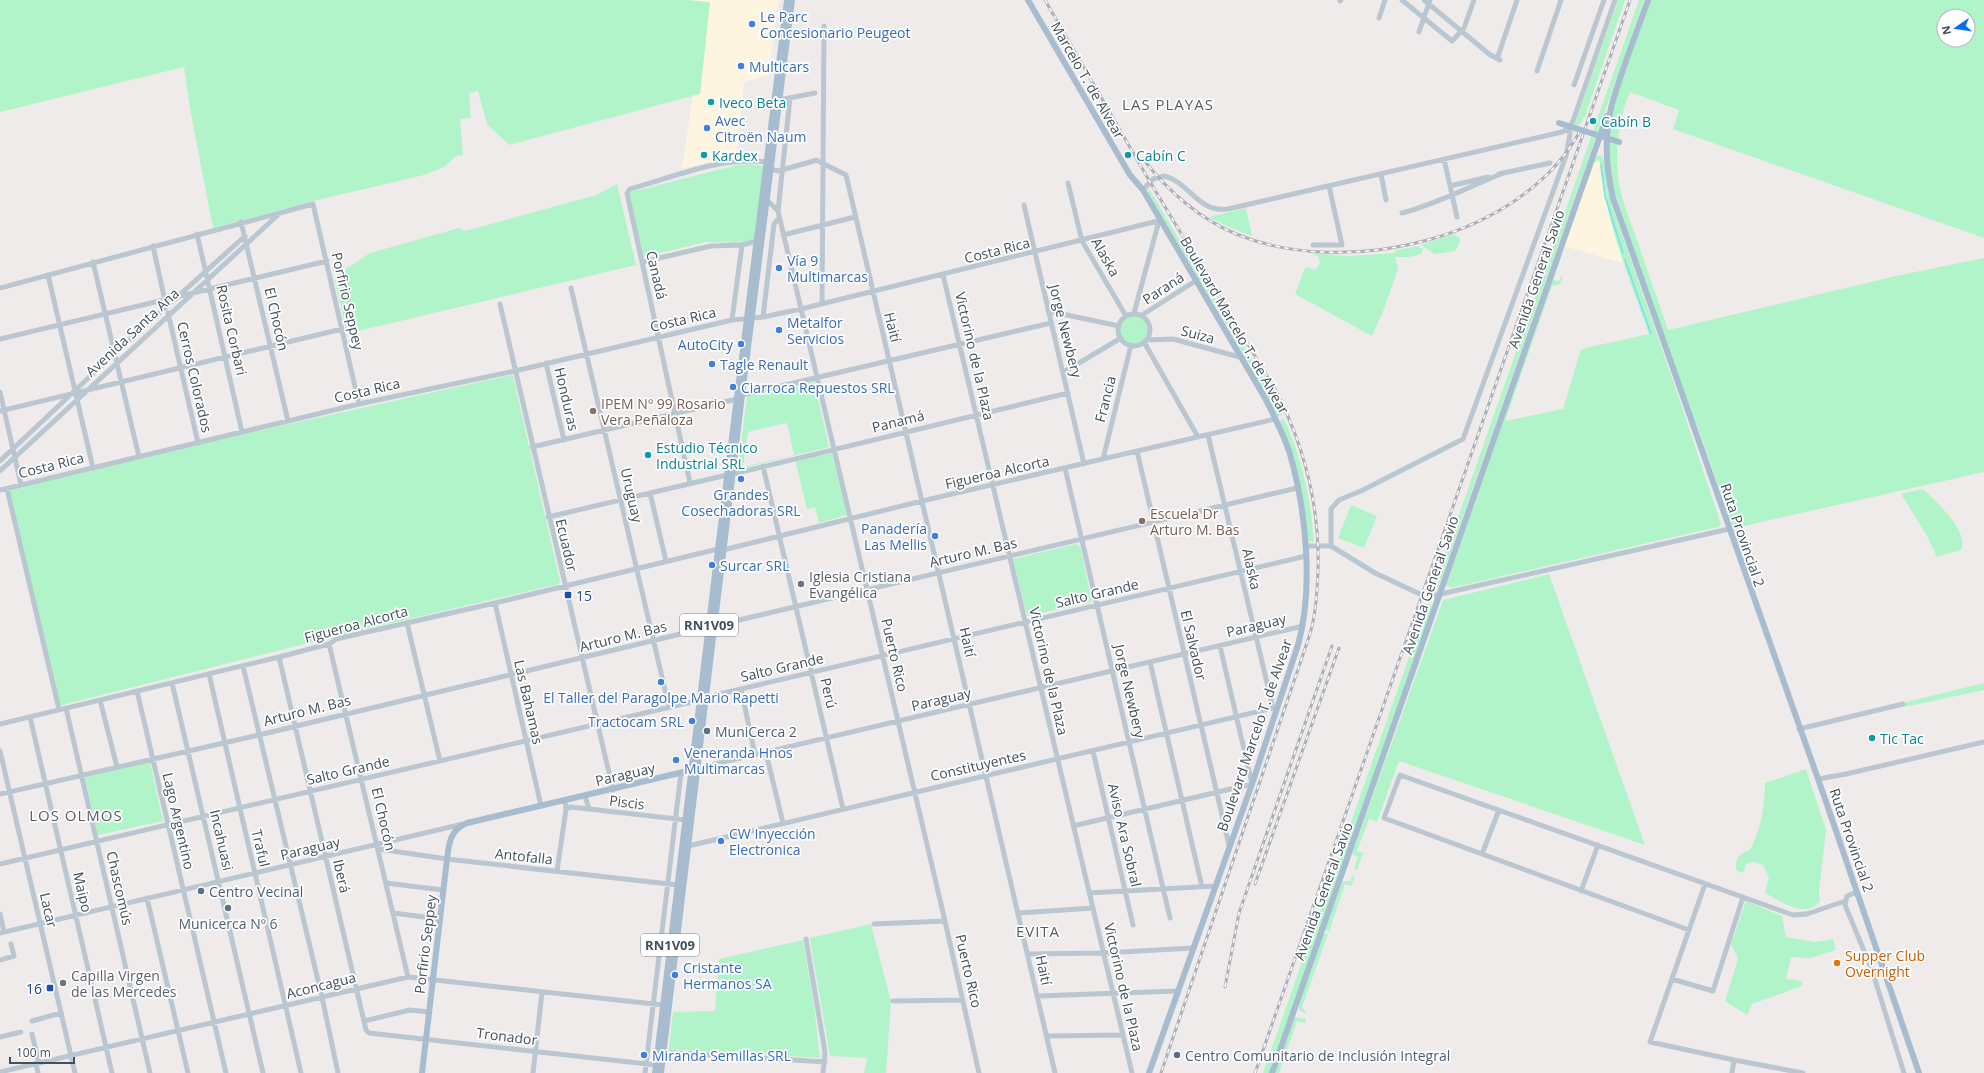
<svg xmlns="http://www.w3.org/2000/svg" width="1984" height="1073" viewBox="0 0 1984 1073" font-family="'Open Sans',sans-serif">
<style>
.commercial{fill:#fef5e0}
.green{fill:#b2f4ca;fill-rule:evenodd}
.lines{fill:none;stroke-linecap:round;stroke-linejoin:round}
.stream{stroke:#79dff6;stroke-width:1.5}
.minor{stroke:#bac7d0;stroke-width:5}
.major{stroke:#a7bccf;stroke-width:6}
.rail-casing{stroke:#adb1b7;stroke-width:3}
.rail{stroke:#fff;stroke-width:1.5;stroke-dasharray:4.5;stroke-linecap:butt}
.major-bridge{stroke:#a7bccf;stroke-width:6}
.shop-dot{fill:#3f7fe0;stroke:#fff;stroke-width:1.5}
.culture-dot{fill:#0f9aa8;stroke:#fff;stroke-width:1.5}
.education-dot{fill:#8d6e63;stroke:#fff;stroke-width:1.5}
.worship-dot{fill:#6b7280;stroke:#fff;stroke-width:1.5}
.transit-dot{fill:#1a4fb4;stroke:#fff;stroke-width:1.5}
.service-dot{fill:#5c6f8a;stroke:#fff;stroke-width:1.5}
.food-dot{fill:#e8710a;stroke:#fff;stroke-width:1.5}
.labels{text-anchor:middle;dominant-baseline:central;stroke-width:3.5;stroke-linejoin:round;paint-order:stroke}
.shield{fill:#fff;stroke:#7b848c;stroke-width:1}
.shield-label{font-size:13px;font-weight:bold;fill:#42505b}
.shop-label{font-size:14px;fill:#366cbe;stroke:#fff;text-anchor:start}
.street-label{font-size:14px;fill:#42505b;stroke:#fff}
.culture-label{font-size:14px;fill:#0d838f;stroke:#fff;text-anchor:start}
.education-label{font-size:14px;fill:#785e54;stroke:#fff;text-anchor:start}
.worship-label{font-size:14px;fill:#5b616d;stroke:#fff;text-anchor:start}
.transit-label{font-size:14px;fill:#164399;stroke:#fff;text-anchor:start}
.service-label{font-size:14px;fill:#4e5e75;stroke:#fff;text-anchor:start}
.food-label{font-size:14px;fill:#c56008;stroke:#fff;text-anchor:start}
.neighbourhood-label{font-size:15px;letter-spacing:1px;fill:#575c61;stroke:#fff}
</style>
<rect width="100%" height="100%" fill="#efebeb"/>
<path class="commercial" d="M688,0H779L768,75L744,82L737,156L682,168L693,95L700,94L710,3Z
M1598,160L1600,163L1603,190L1615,235L1625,264L1564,246L1594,163Z"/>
<path class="green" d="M0,0H688L710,2L700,94L509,145L487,124L478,91L469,93L471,118L460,119L463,155L456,156L444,167L424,175L313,201L213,228L190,109L184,67L0,112Z
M1618,0H1625L1585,116L1574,134L1573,129Z
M1639,0H1644L1439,585L1432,592Z
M1650,0H1984V238L1673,129L1679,110L1630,92C1619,117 1615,148 1618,176C1620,197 1630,220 1637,240C1647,270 1658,300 1668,330L1896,276L1984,258V472L1739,527V529L1734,530L1697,425L1684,396L1614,190C1610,169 1607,145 1611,123C1617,82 1636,39 1650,0ZM1944,16H1968V40H1944Z
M1601,155L1605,162L1613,208L1679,398L1721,524L1718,527L1451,588L1446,585L1561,253L1562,254L1553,280L1559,281L1561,276H1563L1560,284L1552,286L1505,421L1563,409L1581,349L1649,334C1629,278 1606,223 1600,163L1598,160L1594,163L1564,246L1595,157Z
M749,164L764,166L756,239L742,243L706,242L643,257L629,194L631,192L737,165Z
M617,184L636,265L350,333L346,330L334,277L370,253L459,228L465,231L596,195Z
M1149,189L1264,380L1282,415L1277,417L1250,365L1149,195L1148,191Z
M1246,208L1252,236L1226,226L1209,217Z
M1454,234L1460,238V241L1455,251L1435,254L1422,246L1423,244Z
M1418,246L1423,249L1421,254L1409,257H1395L1398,269L1384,309L1372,336L1295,294L1305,268L1308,267L1315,270L1320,263L1318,256L1312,253L1348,256L1394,253L1396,250Z
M1120 330a14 14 0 1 1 28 0a14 14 0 1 1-28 0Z
M511,375L513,376L560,581L559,584L336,636L58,706L8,490L199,444Z
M814,381L829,447L740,469L738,468L747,396ZM787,423L794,455L743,467L748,432Z
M1282,419H1284C1302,458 1311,499 1314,542L1308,541L1303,506L1280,421Z
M832,453L847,515L819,523L815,507L807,509L795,460Z
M1923,489C1935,501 1970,531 1961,550L1937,557L1927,536L1901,494Z
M1351,505L1377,516L1364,548L1338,538Z
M1076,544L1080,546L1092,602L1027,616L1013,559Z
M1549,574L1645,845L1399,761L1377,822L1369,819L1357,851L1363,853L1357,870L1354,869L1358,857L1352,854L1443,600Z
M1428,603L1433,608L1269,1073H1263Z
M1984,683V690L1905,707L1904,705L1906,702Z
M150,762L163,821L98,835L85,777Z
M1806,769L1826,830L1819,891L1820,901C1806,920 1780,901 1765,893L1769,877L1763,865L1754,862L1746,864L1743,873L1736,870C1735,859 1739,853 1750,850C1762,825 1764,811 1765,783Z
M1353,875L1355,876L1351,886L1345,884L1329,932L1325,930L1343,881H1350Z
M1746,901L1782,916L1786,937L1815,942L1833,939L1836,950L1811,958L1791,957L1786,979L1802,981V986L1752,1004L1747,1015L1725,1001L1738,959L1731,944Z
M871,924L891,1002L886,1073H864L867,1058L830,1056L811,946L810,938Z
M1324,933L1328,934L1302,1007L1308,1015L1299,1010V1005Z
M803,940L814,1005L820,1058L669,1049L673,1012L715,1011L719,959Z
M1294,1017L1306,1019L1305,1023L1297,1021L1279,1073H1274Z"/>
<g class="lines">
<path class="stream" d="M1601,165L1605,196L1623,253
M1625,260L1651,334"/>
<path class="minor" d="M1402,0L1452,41L1464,28L1474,0
M1424,0L1489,54L1500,60
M1340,1L1341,0
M1379,18L1385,0
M1419,32L1430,0
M1497,59L1517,0
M1537,71L1561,0
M1574,85L1604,0
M779,100L815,93
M1444,159L1457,217
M816,160L846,175L1055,1073
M771,169L778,171L814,161
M1381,174L1386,200
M1499,174L1550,163
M1068,183L1082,241L1126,316
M1450,186L1488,177
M1143,190L1153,179L1164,176C1190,182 1197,213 1228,209L1562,132L1569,128L1573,121L1615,0
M767,200L778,211L945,921L979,1073
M1024,205L1084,464
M778,211L790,98
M1402,213C1437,204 1468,187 1501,174
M241,222L288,421
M197,234L242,432
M783,235L855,217
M1313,245H1342L1329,186
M153,246L165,301
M93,262L139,457
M642,262L711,246L742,245L757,241
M48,275L93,468
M943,275L1132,1073
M0,288L313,204L359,404
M571,288L669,707
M500,304L613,790
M822,304L824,26
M1048,311L1119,326
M168,313L198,443
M1134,313L1159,221
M1118 330a16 16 0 1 1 32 0a16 16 0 1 1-32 0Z
M1142,315L1197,280
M763,317L774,224L779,218
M732,320L742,245
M0,339L327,261
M1147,340L1173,339L1243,358
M1144,342L1198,437
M546,363L564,440
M1064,372L1121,338
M0,392L21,485
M0,411L342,329
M1208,435L1273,708
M532,447L737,399L742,395L1051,323
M1137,451L1229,845
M1103,459L1131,345
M0,461L115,353L245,236
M763,466L843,809
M1065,468L1170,918
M0,471L280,213
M733,474L1068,393
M690,483L627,193L630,189C674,177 721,156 767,162
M7,489L59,709
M0,490L359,404L515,371L732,320L763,317L801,309L1158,221
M650,493L666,561
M548,517L727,475
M1305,546H1331L1375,573L1422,595L1432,596L1729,529
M1331,546V509L1339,500L1361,491L1463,439L1566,156L1570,134L1569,128
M723,550L922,501L1275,419
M495,603L541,806
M407,623L440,761
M329,644L408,977
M279,657L366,1030L369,1033L656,1065
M1150,662L1202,887
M243,666L322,997L338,1073
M209,674L301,1073
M172,683L263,1073
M741,689L755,755
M137,691L226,1073
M707,697L1306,556
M100,700L117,767
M66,708L150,1073
M30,717L112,1073
M0,724L279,657L329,644L336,639L495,603L718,549
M1799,729L1903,704
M0,751L75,1073
M1093,751L1133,925
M766,753L783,823
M694,769L1303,626
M1818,779L1846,774L1984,742
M0,794L259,735L739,620L1297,488
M585,796L589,809
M566,809L571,807L686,820
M1073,826L1252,784L1220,646
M688,846L1273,708
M379,849L447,859L678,885
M1482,854L1499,810
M0,864L700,700
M557,871L566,809L565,801
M386,883L443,890
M1705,884L1650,1042L1734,1060L1732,1073
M1581,891L1598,845
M1857,892L1847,896L1845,905L1872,970L1904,1073
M1089,893L1215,886
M147,898L188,1073
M393,913L440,919
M1019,913L1093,908
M0,914L4,932
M874,924L945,921
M1689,930L1384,818L1400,775L1793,915L1807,914L1845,901
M0,933L463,824
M806,939L825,1052L823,1073
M1028,954L1104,953L1192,948
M0,960L14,956L11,944
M1672,979L1713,991L1743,897
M1038,996L1177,991
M893,1001L963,1000
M32,1021L61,1013
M364,1021L410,1010L429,1012
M32,1034L39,1063
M1047,1036L1123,1035
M0,1037L21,1032
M663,1052L825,1062
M1734,1060L1803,1073
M36,1063L38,1073
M0,1072L408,977L663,1005
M533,1073L542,992
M645,1073L681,773"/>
<path class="major" d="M1028,0L1130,175L1143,190L1265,398C1274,416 1283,433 1289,451C1306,508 1314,588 1298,645L1252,784L1149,1073
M1648,0C1636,34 1622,69 1612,104C1604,134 1606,168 1613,198L1823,793L1919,1073
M422,1073L447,859C449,843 450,830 467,823L692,770
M655,1073L718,549L787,0
M661,1073L742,395L792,0
M1272,1073L1607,116"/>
<g class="rail-casing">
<path id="rail" d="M1045,0L1150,182L1275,389C1305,447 1320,506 1318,571C1317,593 1316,613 1310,634L1161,1073
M1143,159C1168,191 1198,218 1236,234C1345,279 1521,240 1580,131
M1255,884L1339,648
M1225,987L1239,913L1332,646
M1255,1073L1630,0"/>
</g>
<use href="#rail" class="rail"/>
<path class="major-bridge" d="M1559,123L1619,142"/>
</g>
<g class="shop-dot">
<circle cx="752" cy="24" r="4"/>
<circle cx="741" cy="66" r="4"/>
<circle cx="707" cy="128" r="4"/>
<circle cx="779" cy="268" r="4"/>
<circle cx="779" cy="330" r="4"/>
<circle cx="741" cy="344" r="4"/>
<circle cx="712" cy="364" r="4"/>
<circle cx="733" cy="387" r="4"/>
<circle cx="741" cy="479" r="4"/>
<circle cx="935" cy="536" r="4"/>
<circle cx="712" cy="565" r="4"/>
<circle cx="661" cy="682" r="4"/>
<circle cx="692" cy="721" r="4"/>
<circle cx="676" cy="760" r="4"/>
<circle cx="721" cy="841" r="4"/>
<circle cx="675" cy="975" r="4"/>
<circle cx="644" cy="1055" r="4"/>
</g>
<g class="culture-dot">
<circle cx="711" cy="102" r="4"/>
<circle cx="1593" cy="121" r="4"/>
<circle cx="704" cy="155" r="4"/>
<circle cx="1128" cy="155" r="4"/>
<circle cx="648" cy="455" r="4"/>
<circle cx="1872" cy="738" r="4"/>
</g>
<g class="education-dot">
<circle cx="593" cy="411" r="4"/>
<circle cx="1142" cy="521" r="4"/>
</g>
<g class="worship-dot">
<circle cx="801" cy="584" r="4"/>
<circle cx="63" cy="983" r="4"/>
</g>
<g class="transit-dot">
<rect x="564" y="591" width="8" height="8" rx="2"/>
<rect x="46" y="984" width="8" height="8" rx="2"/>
</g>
<g class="service-dot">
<circle cx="707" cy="731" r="4"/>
<circle cx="201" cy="891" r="4"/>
<circle cx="228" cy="908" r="4"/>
<circle cx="1177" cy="1055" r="4"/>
</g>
<circle class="food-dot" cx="1837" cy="963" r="4"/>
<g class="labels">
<g class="shield">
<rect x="680" y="614" width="58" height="22" rx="3"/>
<rect x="641" y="934" width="58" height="22" rx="3"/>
</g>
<g class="shield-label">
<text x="709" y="625">RN1V09</text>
<text x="670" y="945">RN1V09</text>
</g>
<g class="shop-label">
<text x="760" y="16">Le Parc<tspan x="760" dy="16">Concesionario Peugeot</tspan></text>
<text x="749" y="66">Multicars</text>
<text x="715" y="120">Avec<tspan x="715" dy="16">Citroën Naum</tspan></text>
<text x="787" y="260">Vía 9<tspan x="787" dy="16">Multimarcas</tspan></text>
<text x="787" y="322">Metalfor<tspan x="787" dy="16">Servicios</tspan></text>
<text x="733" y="344" text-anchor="end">AutoCity</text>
<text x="720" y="364">Tagle Renault</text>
<text x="741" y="387">Ciarroca Repuestos SRL</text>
<text x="741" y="494" text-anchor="middle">Grandes<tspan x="741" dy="16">Cosechadoras SRL</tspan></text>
<text x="927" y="528" text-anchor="end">Panadería<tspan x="927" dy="16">Las Mellis</tspan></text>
<text x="720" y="565">Surcar SRL</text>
<text x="661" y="697" text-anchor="middle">El Taller del Paragolpe Mario Rapetti</text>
<text x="684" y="721" text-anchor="end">Tractocam SRL</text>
<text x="684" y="752">Veneranda Hnos<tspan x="684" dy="16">Multimarcas</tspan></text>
<text x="729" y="833">CW Inyección<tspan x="729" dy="16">Electronica</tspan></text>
<text x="683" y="967">Cristante<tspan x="683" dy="16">Hermanos SA</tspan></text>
<text x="652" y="1055">Miranda Semillas SRL</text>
</g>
<g class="street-label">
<text transform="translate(1088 80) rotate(60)">Marcelo T. de Alvear</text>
<text transform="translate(997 250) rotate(-14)">Costa Rica</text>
<text transform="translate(1106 257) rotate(60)">Alaska</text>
<text transform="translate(657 275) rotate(77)">Canadá</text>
<text transform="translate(1536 279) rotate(-71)">Avenida General Savio</text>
<text transform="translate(1163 288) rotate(-33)">Paraná</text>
<text transform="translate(348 301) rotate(77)">Porfirio Seppey</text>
<text transform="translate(277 319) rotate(77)">El Chocón</text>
<text transform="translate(683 319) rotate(-13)">Costa Rica</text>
<text transform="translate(1235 325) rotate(60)">Boulevard Marcelo T. de Alvear</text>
<text transform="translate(893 327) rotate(76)">Haití</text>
<text transform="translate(232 330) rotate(77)">Rosita Corbari</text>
<text transform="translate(1066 331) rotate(76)">Jorge Newbery</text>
<text transform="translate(132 332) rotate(-43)">Avenida Santa Ana</text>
<text transform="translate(1198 334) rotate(15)">Suiza</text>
<text transform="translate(975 356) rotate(77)">Victorino de la Plaza</text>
<text transform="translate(195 377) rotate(77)">Cerros Colorados</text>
<text transform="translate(367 390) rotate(-13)">Costa Rica</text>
<text transform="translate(567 399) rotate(77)">Honduras</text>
<text transform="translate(1105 399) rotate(-76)">Francia</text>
<text transform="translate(898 421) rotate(-14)">Panamá</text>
<text transform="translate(51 465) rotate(-14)">Costa Rica</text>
<text transform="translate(997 472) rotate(-13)">Figueroa Alcorta</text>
<text transform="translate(632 495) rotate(77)">Uruguay</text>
<text transform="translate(1743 535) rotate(71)">Ruta Provincial 2</text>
<text transform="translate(567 545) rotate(77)">Ecuador</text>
<text transform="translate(973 552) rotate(-13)">Arturo M. Bas</text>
<text transform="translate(1252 569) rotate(77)">Alaska</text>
<text transform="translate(1430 585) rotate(-71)">Avenida General Savio</text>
<text transform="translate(1097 593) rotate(-13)">Salto Grande</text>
<text transform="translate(356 624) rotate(-15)">Figueroa Alcorta</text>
<text transform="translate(1256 625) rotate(-13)">Paraguay</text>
<text transform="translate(623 636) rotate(-14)">Arturo M. Bas</text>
<text transform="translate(968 642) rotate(77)">Haití</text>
<text transform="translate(1194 645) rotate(77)">El Salvador</text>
<text transform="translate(895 655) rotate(77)">Puerto Rico</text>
<text transform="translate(782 667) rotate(-13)">Salto Grande</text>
<text transform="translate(1049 671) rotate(77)">Victorino de la Plaza</text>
<text transform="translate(1130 691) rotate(77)">Jorge Newbery</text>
<text transform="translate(829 693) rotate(77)">Perú</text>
<text transform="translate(941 699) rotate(-13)">Paraguay</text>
<text transform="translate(529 702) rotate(77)">Las Bahamas</text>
<text transform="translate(307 710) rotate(-14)">Arturo M. Bas</text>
<text transform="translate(1254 735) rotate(-71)">Boulevard Marcelo T. de Alvear</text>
<text transform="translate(978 765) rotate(-13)">Constituyentes</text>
<text transform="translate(348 770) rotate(-13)">Salto Grande</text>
<text transform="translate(625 774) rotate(-13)">Paraguay</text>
<text transform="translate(627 802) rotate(7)">Piscis</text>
<text transform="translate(384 819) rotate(77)">El Chocón</text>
<text transform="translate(179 821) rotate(77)">Lago Argentino</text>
<text transform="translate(1125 835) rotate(77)">Aviso Ara Sobral</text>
<text transform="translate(222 840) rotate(77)">Incahuasi</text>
<text transform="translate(1852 840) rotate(71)">Ruta Provincial 2</text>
<text transform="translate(261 848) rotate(77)">Traful</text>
<text transform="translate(310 848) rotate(-13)">Paraguay</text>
<text transform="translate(524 856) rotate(6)">Antofalla</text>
<text transform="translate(342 876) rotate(77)">Iberá</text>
<text transform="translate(120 888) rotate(77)">Chascomús</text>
<text transform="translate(1323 891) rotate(-70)">Avenida General Savio</text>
<text transform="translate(83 892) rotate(77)">Maipo</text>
<text transform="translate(49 910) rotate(77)">Lacar</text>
<text transform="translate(425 944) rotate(-83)">Porfirio Seppey</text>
<text transform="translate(1044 970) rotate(78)">Haití</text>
<text transform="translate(969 971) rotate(77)">Puerto Rico</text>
<text transform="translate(321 985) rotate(-14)">Aconcagua</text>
<text transform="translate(1124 987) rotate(77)">Victorino de la Plaza</text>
<text transform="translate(507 1036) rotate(7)">Tronador</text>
</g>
<g class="culture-label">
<text x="719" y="102">Iveco Beta</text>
<text x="1601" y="121">Cabín B</text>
<text x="712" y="155">Kardex</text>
<text x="1136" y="155">Cabín C</text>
<text x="656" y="447">Estudio Técnico<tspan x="656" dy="16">Industrial SRL</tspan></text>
<text x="1880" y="738">Tic Tac</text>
</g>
<g class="education-label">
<text x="601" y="403">IPEM Nº 99 Rosario<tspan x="601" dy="16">Vera Peñaloza</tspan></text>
<text x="1150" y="513">Escuela Dr<tspan x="1150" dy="16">Arturo M. Bas</tspan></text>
</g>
<g class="worship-label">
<text x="809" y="576">Iglesia Cristiana<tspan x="809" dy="16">Evangélica</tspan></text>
<text x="71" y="975">Capilla Virgen<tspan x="71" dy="16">de las Mercedes</tspan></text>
</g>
<g class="transit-label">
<text x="576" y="595">15</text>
<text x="42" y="988" text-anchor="end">16</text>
</g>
<g class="service-label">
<text x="715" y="731">MuniCerca 2</text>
<text x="209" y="891">Centro Vecinal</text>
<text x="228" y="923" text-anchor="middle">Municerca Nº 6</text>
<text x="1185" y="1055">Centro Comunitario de Inclusión Integral</text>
</g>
<g class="food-label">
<text x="1845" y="955">Supper Club<tspan x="1845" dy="16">Overnight</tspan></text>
</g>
<g class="neighbourhood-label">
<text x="1168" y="104">LAS PLAYAS</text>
<text x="76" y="815">LOS OLMOS</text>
<text x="1038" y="931">EVITA</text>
</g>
</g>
<g transform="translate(1956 28) rotate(257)"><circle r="19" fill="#ffffff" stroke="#b3b9bd"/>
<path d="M0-3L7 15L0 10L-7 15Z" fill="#0370f1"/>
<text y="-6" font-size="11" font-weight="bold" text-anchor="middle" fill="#42505b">N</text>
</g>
<path d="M10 1057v6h64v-6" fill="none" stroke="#42505b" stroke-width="2"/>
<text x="16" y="1057" font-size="12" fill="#42505b" stroke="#ffffff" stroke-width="3" paint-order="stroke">100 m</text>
</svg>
